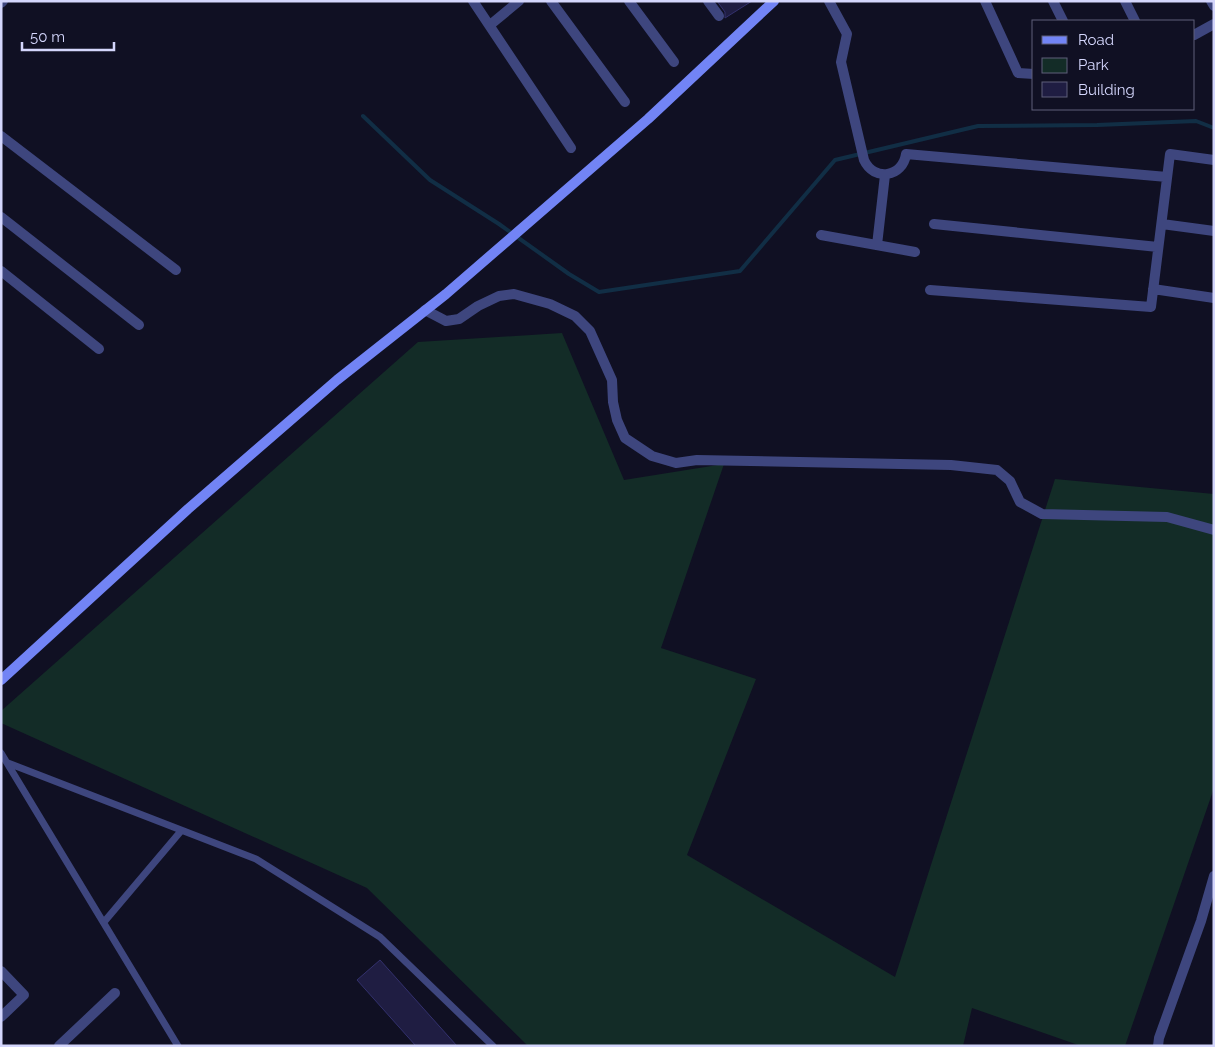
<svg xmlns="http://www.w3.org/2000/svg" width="1215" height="1047" viewBox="0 0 1215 1047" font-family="Raleway,sans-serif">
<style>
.green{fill:#132c27}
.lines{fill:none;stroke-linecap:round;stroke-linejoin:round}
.stream{stroke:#112e45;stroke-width:4}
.building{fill:#1f1d42;stroke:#33316d}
.lane{stroke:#3e467e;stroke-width:7}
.street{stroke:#3e467e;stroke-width:10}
.secondary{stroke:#7284f5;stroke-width:10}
</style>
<rect width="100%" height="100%" fill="#101023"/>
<path class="green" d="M562,333L624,480L724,464L661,648L756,679L687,855L895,977L1055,479L1214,494V788L1125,1046H1081L972,1008L963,1046H528L367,888L1,723V711L418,342Z"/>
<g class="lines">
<path class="stream" d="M363,116L430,180L499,224L569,274L599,292L740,271L835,160L978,126L1097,125L1196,121L1214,128"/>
</g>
<path class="building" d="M717,1H752L725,18V12Z
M380,960L457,1046H416L357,980Z"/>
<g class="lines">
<path class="lane" d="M1,753L178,1046
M8,763L256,859L380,937L493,1046
M104,922L181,831"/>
<path class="street" d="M473,1L571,148
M551,1L625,102
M629,1L674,62
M708,1L719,16
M829,1L847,34L841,62L864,160C874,182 903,177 906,154L1167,177
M985,1L1018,73L1034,74
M1053,1L1063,21
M1125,1L1135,21
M1211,1L1214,6
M1,3L3,1
M490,25L519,1
M1194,35L1214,24
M1,136L176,270
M1,217L139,325
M934,224L1158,247
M1162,224L1214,231
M821,235L915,252
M877,245L885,175
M1,271L99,349
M1153,289L1214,298
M930,290L1151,307L1170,154L1214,160
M425,310L446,321L459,319L478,306L499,296L514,294L550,304L575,316L590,331L612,380L613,402L617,420L625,438L652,456L676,463L697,460L951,465L997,470L1010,481L1020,502L1042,514L1167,517L1214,530
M1,971L24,995L1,1017
M59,1046L115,993
M1158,1046L1159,1038L1201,921L1214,876"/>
<path class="secondary" d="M1,680L188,509L337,380L446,294L648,119L774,1"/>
</g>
<rect width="1215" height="1047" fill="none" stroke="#d4d6fc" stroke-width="5"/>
<rect x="1032" y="20" width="162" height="90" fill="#101023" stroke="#5e5f7a"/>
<rect x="1042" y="36" width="25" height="8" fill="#7284f5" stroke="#5e5f7a"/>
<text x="1078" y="45" font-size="15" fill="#d4d6fc">Road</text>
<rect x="1042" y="58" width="25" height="15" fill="#132c27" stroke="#5e5f7a"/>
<text x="1078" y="70" font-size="15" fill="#d4d6fc">Park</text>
<rect x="1042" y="82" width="25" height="15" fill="#1f1d42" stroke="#5e5f7a"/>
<text x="1078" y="95" font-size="15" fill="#d4d6fc">Building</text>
<path d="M22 42v8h92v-8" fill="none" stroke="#d4d6fc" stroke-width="2.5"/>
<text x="30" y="42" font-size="15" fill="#d4d6fc" stroke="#101023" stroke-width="4" paint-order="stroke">50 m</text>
</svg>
